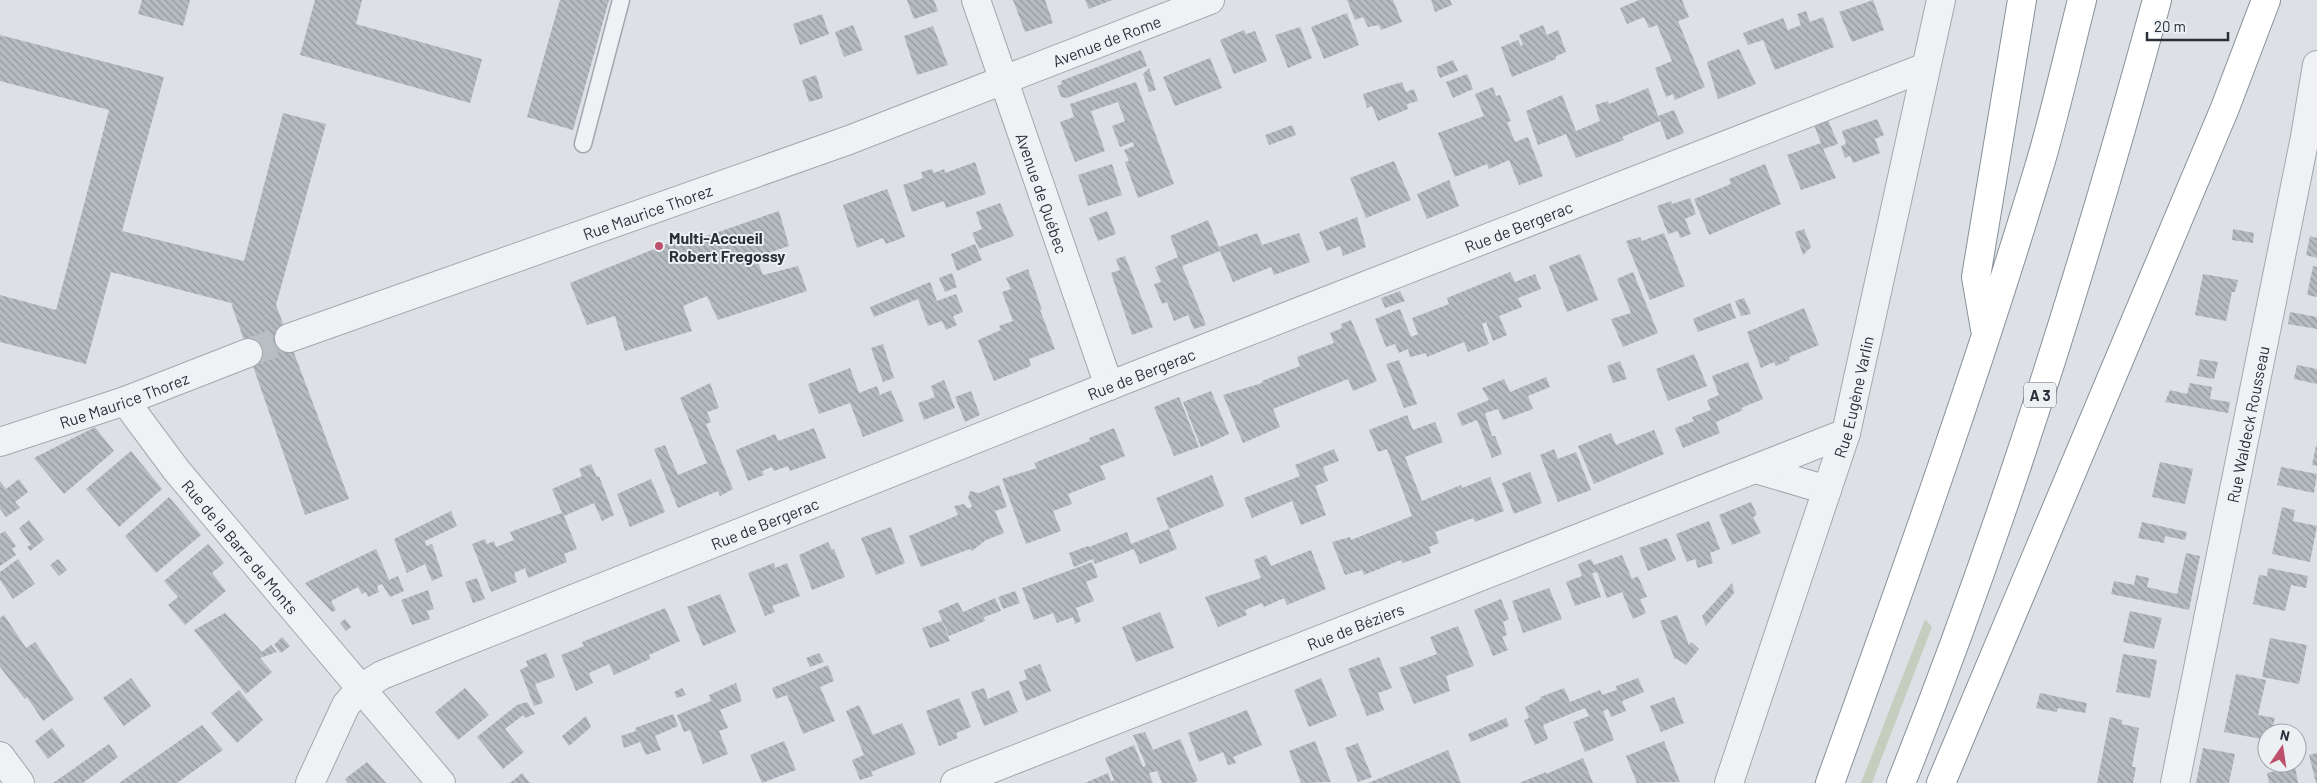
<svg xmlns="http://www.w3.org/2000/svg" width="2317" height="783" viewBox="0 0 2317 783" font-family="Barlow,sans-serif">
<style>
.green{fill:#c4cebf}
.building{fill:url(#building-back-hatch)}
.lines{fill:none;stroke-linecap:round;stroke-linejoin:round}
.minor-tunnel{stroke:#b9bec3;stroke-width:28;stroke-dasharray:28 14;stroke-linecap:butt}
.service-casing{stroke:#a3a8ae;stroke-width:19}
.minor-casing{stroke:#a3a8ae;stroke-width:30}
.motorway-casing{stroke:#87909a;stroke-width:30}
.service{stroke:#eff1f4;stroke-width:16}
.minor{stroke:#eff1f4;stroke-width:28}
.motorway{stroke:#fff;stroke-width:28}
.poi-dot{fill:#bd506a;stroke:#ecf0f3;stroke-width:2}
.labels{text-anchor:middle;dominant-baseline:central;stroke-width:4;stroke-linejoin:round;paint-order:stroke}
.shield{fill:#ecf0f3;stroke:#646a72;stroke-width:1}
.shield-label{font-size:15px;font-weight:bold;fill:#29303a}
.street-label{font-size:16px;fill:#29303a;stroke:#ecf0f3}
.poi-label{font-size:16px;font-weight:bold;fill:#29303a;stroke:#ecf0f3;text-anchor:start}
</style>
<defs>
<pattern id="building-back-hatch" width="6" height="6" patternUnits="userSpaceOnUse" patternTransform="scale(1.25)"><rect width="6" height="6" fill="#b5bbc1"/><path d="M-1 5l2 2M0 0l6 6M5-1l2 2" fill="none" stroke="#93989e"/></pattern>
</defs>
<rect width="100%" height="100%" fill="#dde1e5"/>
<path class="green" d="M1925,619L1932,627L1872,783H1861Z"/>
<path class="building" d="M142,0H190L183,26L138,14Z
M315,0H362L356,24L482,59L470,103L300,55Z
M560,0H609L573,130L527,117Z
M907,0H934L938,11L914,19Z
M1013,0H1045L1053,23L1025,32Z
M1085,0H1112L1089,9Z
M1347,0H1393L1402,22L1381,30L1379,25L1368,27L1363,17L1355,20Z
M1431,0H1450L1452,5L1435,12Z
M1639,0H1682L1689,17L1678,21L1705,87L1675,100L1673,94L1666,97L1655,68L1672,61L1657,25L1649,28L1644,17L1627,24L1620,8Z
M1873,0L1884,30L1852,42L1839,12Z
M1806,11L1810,22L1823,17L1834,47L1775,70L1763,40L1748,45L1743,33L1783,18L1788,30L1801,25L1797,14Z
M1347,13L1359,45L1324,59L1311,27Z
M822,14L829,34L800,45L793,24Z
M853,25L863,50L844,57L835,32Z
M1543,25L1547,35L1558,30L1566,52L1556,56V59L1512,77L1501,47L1518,40L1521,46L1523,45L1519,35Z
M933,26L948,65L917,75L904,36Z
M1300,27L1312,58L1288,68L1275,35Z
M1244,30L1246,34L1255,31L1267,61L1234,74L1220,40Z
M0,35L164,77L122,231L244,261L283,113L326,124L276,305L349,499L305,515L231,303L111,272L86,364L0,342V295L56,310L109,110L0,81Z
M1739,49L1756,84L1718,99L1707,62Z
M1141,50L1147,66L1067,98L1061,97L1057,86L1062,84L1061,81Z
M1210,58L1222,88L1175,106L1163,77Z
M1453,60L1458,71L1440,78L1436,67Z
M1149,68L1156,90L1149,92L1143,74Z
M1467,74L1473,89L1453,98L1446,82Z
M816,75L823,98L809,102L802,80Z
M1136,82L1174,184L1138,198L1125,162L1129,161L1124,150L1134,146L1133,142L1120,147L1112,126L1125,121L1118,102L1091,111L1105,151L1075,162L1060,122L1074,117L1070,104Z
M1402,82L1406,92L1414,89L1418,101L1407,104L1408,109L1378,121L1372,106L1367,108L1363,94Z
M1493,87L1496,96L1500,95L1511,121L1507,122L1515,142L1528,137L1543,176L1519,185L1509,160L1489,169L1487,164L1455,177L1438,133L1484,116L1475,94Z
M1648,88L1658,116L1674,110L1684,133L1667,140L1660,121L1622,137L1624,140L1576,158L1566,134L1538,145L1526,111L1562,95L1576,131L1600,121L1595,105L1608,101L1609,104Z
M1877,119L1884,135L1875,139L1880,153L1853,163L1850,156L1845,158L1841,146L1846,144L1842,131Z
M1828,120L1838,144L1823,149L1836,178L1801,190L1787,155L1821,143L1814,125Z
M1292,125L1296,135L1269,145L1265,135Z
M1394,161L1411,200L1366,218L1350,178Z
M975,162L986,194L946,208L944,201L912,212L903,185L923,178L921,172L932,169L934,173L944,169L945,173Z
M1112,164L1122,195L1088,206L1078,175Z
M1765,164L1781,204L1709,235L1694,199L1731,184L1729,179Z
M1449,180L1459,206L1427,219L1417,194Z
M887,189L905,237L886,244L883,238L857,248L843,205Z
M1690,198L1696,214L1685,219L1691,234L1680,238L1678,231L1668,234L1657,206L1671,201L1672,204Z
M1000,203L1014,236L979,249L972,233L982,229L976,212Z
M779,211L789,246L756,257L763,275L798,266L807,291L718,320L707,296L683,306L692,331L625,351L615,316L587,325L570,283L674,241H692Z
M1107,211L1116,234L1098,241L1089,218Z
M1357,217L1366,247L1343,256L1340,246L1327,251L1319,232Z
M1208,220L1219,247L1257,233L1262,245L1299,233L1310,262L1274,275L1271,267L1233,282L1220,251L1182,266L1206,325L1194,329L1188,315L1174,321L1167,302L1162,304L1154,284L1161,282L1155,267L1178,257L1170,236Z
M1804,229L1811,247L1803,255L1795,232Z
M2233,229L2254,233L2253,243L2232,240Z
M1664,233L1685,286L1650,300L1626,241L1640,237L1642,241Z
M2310,236L2317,238V258L2306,255Z
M975,244L982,260L957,271L951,254Z
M1580,254L1598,300L1567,312L1549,266Z
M1125,256L1153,327L1132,335L1111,273L1120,270L1116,259Z
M2313,266L2317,267V297L2307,295Z
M1028,269L1042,310H1040L1055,349L1029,359L1031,366L994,381L978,340L1001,330L999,326L1013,321L1002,292L1011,289L1006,278Z
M1510,272L1515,282L1535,274L1541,289L1518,298L1522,307L1499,316L1507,335L1493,341L1486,322L1482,324L1489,344L1468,352L1464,342L1427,357L1426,353L1410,357L1408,349L1399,353L1395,344L1386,347L1375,319L1400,309L1411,337L1418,334L1412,318L1449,304L1447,298Z
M1633,272L1658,333L1623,347L1611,319L1631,313L1617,279Z
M952,273L957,287L945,292L939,278Z
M2203,274L2238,280L2235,292H2232L2226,321L2195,315Z
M930,282L937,301L956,294L963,312L953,316L957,325L946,330L942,321L928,326L918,299L874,317L870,307Z
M1400,291L1405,301L1385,308L1381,298Z
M1744,298L1751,314L1741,316L1735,301Z
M1730,303L1736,318L1698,332L1693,319Z
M1804,308L1819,345L1789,357L1790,360L1776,366L1774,362L1761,368L1747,332Z
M2290,312L2317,317V329L2288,324Z
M1351,320L1377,381L1353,391L1348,379L1273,409L1280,427L1243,443L1223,395L1262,383V381L1300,366L1297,357L1334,343L1330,333L1342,328L1341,324Z
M883,344L894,378L883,382L871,348Z
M1694,354L1707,386L1668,401L1656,369Z
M2200,359L2218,362L2214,379L2197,376Z
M1399,360L1417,404L1404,408L1386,364Z
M1620,361L1627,379L1613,383L1607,366Z
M1748,362L1763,399L1741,408L1743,410L1716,422L1720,433L1683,448L1675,428L1694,421L1692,417L1711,410L1707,400L1719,395L1712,376Z
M2297,365L2317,369V384L2294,379Z
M850,368L859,393L877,386L880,395L891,390L904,421L863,437L850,403L819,414L808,384Z
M1546,377L1550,387L1528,396L1533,409L1503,420L1498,409L1485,413L1492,436H1495L1502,454L1492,458L1477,420L1462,426L1457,413L1489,400L1482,388L1504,379L1510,392Z
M944,380L955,408L924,420L918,403L935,397L931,386Z
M710,383L719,408L707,412L711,422L706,424L733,489L720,496L718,491L678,508L654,449L665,445L678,475L707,463L680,398Z
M2190,383L2212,387L2210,399L2230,402L2228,413L2165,402L2170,390L2187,394Z
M971,391L980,415L965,422L955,397Z
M1211,391L1229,434L1201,447L1183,402Z
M1179,397L1199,447L1174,456L1154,407Z
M1407,415L1413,430L1435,422L1443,442L1405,457L1422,501L1461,485L1462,488L1490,477L1504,511L1475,522L1473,518L1435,532L1439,543L1429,547L1431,553L1403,563L1401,560L1364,575L1362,570L1345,575L1332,542L1350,537L1351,540L1412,516L1387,449L1378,452L1369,430Z
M95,427L114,451L64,494L34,458Z
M814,428L826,458L790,471L788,466L774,471L772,467L762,471L764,475L748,481L736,450L775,434L778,441Z
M1114,428L1125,456L1100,466L1106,479L1068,494L1072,504L1053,511L1061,531L1026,544L1002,479L1037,468L1034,463L1090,441L1089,438Z
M1654,430L1664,454L1594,484L1578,446L1611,433L1616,445Z
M2316,446H2317V466L2312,465Z
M1334,449L1339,461L1323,467L1328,481L1315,486L1326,515L1301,525L1292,501L1252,518L1244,498L1300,476L1295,465Z
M1554,449L1558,459L1576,452L1591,490L1558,502L1540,455Z
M131,451L162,489L119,527L86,489Z
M2160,462L2193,469L2185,504L2152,497Z
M591,464L597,477L599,476L614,515L602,521L594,503L564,516L577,549L564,554L567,562L528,578L525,568L514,573L517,582L491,592L472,544L485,539L487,544L494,541L496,547L514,540L510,532L562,513L552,489L582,476L579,469Z
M2281,467L2317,474L2314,493L2277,485Z
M1530,472L1542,503L1514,514L1502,483Z
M1212,475L1224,506L1169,529L1177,549L1140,564L1134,549L1095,564L1093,559L1074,567L1069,553L1088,546L1089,547L1127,532L1131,544L1169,529L1156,498Z
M19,479L28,492L15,502L20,508L6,517L0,509V481L6,489Z
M651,479L665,512L630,527L617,494Z
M999,485L1007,507L995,511L1004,533L986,540L972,551L970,549L921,567L909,536L958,515L954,506L964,504L967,508H970L972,506L968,498L970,491L979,493Z
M169,497L201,535L156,573L125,536Z
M1751,502L1757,515L1753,517L1761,533L1732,545L1719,515Z
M2282,507L2295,510L2293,521L2317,526L2310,562L2272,554Z
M451,511L457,526L425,541L426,546L432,544L443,576L432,581L425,564L407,573L394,539Z
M29,520L44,540L30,551L27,547L31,545L19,528Z
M1709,521L1720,549L1710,553L1713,563L1698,568L1695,559L1687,562L1676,534Z
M2142,522L2187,532L2185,540L2165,536L2164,543L2138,538Z
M891,527L905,563L876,575L861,538Z
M5,531L16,546L12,549L16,555L0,566V534Z
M1667,538L1676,560L1648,571L1639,548Z
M828,542L832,550L834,549L845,577L812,590L799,555Z
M208,544L224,563L212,573L226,591L185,625L168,605L178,597L164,581Z
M376,549L389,580L398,576L404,591L390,597L382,584L377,586L379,592L368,597L366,592L362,594L358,587L331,601L336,610L332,612L305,583Z
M1311,550L1326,589L1287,605L1284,598L1264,607L1262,603L1245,610L1247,615L1218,627L1205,597L1261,578L1254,560L1266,555L1271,566Z
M2186,553L2200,556L2189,610L2111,594L2114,581L2134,585L2136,575L2149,578L2147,587L2177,594Z
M1622,555L1632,579L1638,576L1647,597L1640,599L1646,613L1633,619L1622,592L1607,598L1597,572L1592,573L1601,597L1575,606L1566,582L1582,576L1578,564L1591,559L1594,565Z
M18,559L35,584L13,599L0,580V572Z
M58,559L67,570L59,576L50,565Z
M1092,562L1098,577L1086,582L1094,601L1076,608L1081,621L1075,624L1073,617L1057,623L1053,613L1034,620L1022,588Z
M774,563L775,568L787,563L800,596L772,606L775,612L765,616L748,573Z
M2268,568L2308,576L2306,588L2291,585L2285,611L2253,604L2259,575L2267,576Z
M477,578L485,599L473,603L465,582Z
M1732,583L1734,593L1706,626L1702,616Z
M1549,588L1562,619L1523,633L1512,601Z
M428,590L434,609L427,611L430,619L412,625L401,600Z
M1015,591L1020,603L1003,609L998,597Z
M720,594L736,632L703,646L687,607Z
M995,598L1001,611L984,617L979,605Z
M1501,599L1509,619L1503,622L1507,635L1502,637L1508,650L1493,656L1474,610Z
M958,602L963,612L979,605L985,621L949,636L938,611Z
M665,608L680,641L649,655L650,659L614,675L609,664L589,673L593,683L576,691L561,655L584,646L582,642Z
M2130,611L2162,618L2154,649L2123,642Z
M1160,612L1174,648L1136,662L1122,627Z
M225,613L262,652L271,645L277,652L260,658L272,672L246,694L194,630Z
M4,615L26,648L35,642L74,699L43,721L27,697L25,699L0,667V618Z
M1677,615L1689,645L1691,642L1699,649L1686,665L1676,658L1675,660L1660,621Z
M345,619L351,627L346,631L340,623Z
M942,621L950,641L930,648L922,628Z
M1458,626L1474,666L1446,676L1450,691L1414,704L1399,668L1437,654L1430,637Z
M282,637L290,646L281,653L274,645Z
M2270,638L2307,645L2299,684L2262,677Z
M546,653L555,677L535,684L543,703L534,706L520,670L528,666L526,661Z
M819,653L824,662L810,667L806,658Z
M2123,654L2157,660L2150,698L2116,692Z
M1379,657L1392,688L1378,693L1384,710L1367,716L1348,669Z
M1040,664L1051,691L1026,701L1019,682L1027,679L1024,670Z
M828,665L834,681L820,687L835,721L803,734L787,695L776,699L772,688Z
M2236,674L2266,680L2258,715L2275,718L2271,733H2267V740L2224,732Z
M131,678L151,706L124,726L103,698Z
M1321,678L1337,716L1309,727L1294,690Z
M1638,678L1644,692L1622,701L1626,711L1611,717L1608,709L1603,711L1614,740L1585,752L1573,722L1589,716L1585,708L1543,725L1548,739L1535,745L1524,720L1529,718L1525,707L1541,699L1540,697L1564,688L1570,702L1600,690L1602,695L1617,690L1616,686Z
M736,683L742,701L720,710L728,728L719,731L728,754L703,764L690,730L684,732L677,715L711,701L709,695Z
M465,688L489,715L458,740L435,712Z
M682,688L686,695L677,698L674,692Z
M984,688L988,699L1009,690L1018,712L984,726L971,692Z
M239,690L263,720L237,743L211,713Z
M2040,693L2087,703L2085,713L2058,708L2057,712L2036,708Z
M1674,697L1684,723L1661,732L1650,706Z
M959,698L971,727L956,733L958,738L939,746L926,711Z
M527,702L535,714L525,718L523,715L505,729L524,752L503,769L477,737L517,705Z
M859,705L873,735L902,723L916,754L871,772L873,776L860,780L852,760L864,755L846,711Z
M1247,710L1262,745L1233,757L1236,763L1228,765L1223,752L1199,762L1188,733Z
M673,714L678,726L655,736L661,750L646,755L640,742L624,748L621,736L636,731L635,728Z
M586,716L591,727L569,746L562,736Z
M2110,717L2122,720V724L2139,728L2132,767H2136L2133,783H2097Z
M1506,718L1509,726L1471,742L1468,734Z
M202,725L223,750L177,783H119Z
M52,728L65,746L48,759L35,741Z
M1145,732L1153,750L1180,739L1198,781L1193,783H1162L1157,771L1149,773L1153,783H1085L1108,773L1111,782L1114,780L1105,758L1134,745L1143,767L1146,765L1133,735Z
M784,741L796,770L762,783L750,755Z
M1315,741L1331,782L1301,783L1289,751Z
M1664,741L1680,782L1637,783L1626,756Z
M1358,743L1372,777L1358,782L1345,748Z
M109,744L118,757L83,783H53Z
M2203,748L2235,754L2229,783H2196Z
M1448,750L1461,783H1368L1403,769Z
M2317,753V783H2316L2309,755Z
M1583,758L1593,783H1519L1546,772V774Z
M367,762L386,783H348L345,779Z
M2295,766L2298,783H2269L2267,773Z
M522,773L530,783H510Z"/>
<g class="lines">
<path class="minor-tunnel" d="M248,353L289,338"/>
<g class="service-casing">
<path id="service" d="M583,144L621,0"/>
</g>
<g class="minor-casing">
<g id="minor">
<path id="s1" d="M976,0L1109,386"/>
<path id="s2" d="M289,338L849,140L1210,0"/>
<path id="s3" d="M125,401L177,471L441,783"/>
<path id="s4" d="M0,442L125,401L248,353"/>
<path d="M1756,469L1827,490"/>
<path d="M0,756L20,783"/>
<path id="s5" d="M310,783L346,705L361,688L382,675L1134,376L1926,67"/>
<path id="s6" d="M955,783L1846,433"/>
<path id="s7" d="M1729,783L1846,433L1941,0"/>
<path id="s8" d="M2175,783L2305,137L2317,65"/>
</g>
</g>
<g class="motorway-casing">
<path id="motorway" d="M1985,329L1976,277L2022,0
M1830,783C1904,578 1977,373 2040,164C2056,110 2068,55 2082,0
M1901,783C2003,528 2085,265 2157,0
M1941,783L2225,108L2266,0"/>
</g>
<use href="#service" class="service"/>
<use href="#minor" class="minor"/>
<use href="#motorway" class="motorway"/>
</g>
<circle class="poi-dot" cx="659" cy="246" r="5"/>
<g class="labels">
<rect class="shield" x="2024" y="382.5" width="32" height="25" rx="4"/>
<g class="shield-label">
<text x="2040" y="395">A 3</text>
</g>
<g class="street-label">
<text stroke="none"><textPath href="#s2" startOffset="870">Avenue de Rome</textPath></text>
<text stroke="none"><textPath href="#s1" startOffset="204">Avenue de Québec</textPath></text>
<text stroke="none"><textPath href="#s2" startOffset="380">Rue Maurice Thorez</textPath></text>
<text stroke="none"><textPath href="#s5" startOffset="1355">Rue de Bergerac</textPath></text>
<text stroke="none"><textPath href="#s5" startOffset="950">Rue de Bergerac</textPath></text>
<text stroke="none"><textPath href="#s7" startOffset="406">Rue Eugène Varlin</textPath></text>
<text stroke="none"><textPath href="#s4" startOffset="131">Rue Maurice Thorez</textPath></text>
<text stroke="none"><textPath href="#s8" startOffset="366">Rue Waldeck Rousseau</textPath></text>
<text stroke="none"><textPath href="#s5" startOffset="545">Rue de Bergerac</textPath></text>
<text stroke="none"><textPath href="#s3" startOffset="186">Rue de la Barre de Monts</textPath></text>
<text stroke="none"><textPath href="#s6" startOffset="430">Rue de Béziers</textPath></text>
</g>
<g class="poi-label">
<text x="669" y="237">Multi-Accueil<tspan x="669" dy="18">Robert Fregossy</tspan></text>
</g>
</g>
<g transform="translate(2282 748) rotate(13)"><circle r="24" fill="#ecf0f3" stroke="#9ea3a9"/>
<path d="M0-4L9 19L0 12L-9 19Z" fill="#bd506a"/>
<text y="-8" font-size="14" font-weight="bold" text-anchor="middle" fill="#29303a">N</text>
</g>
<path d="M2147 32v8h81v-8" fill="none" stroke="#29303a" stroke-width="2.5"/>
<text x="2154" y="32" font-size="15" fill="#29303a" stroke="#ecf0f3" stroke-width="4" paint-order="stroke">20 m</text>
</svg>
